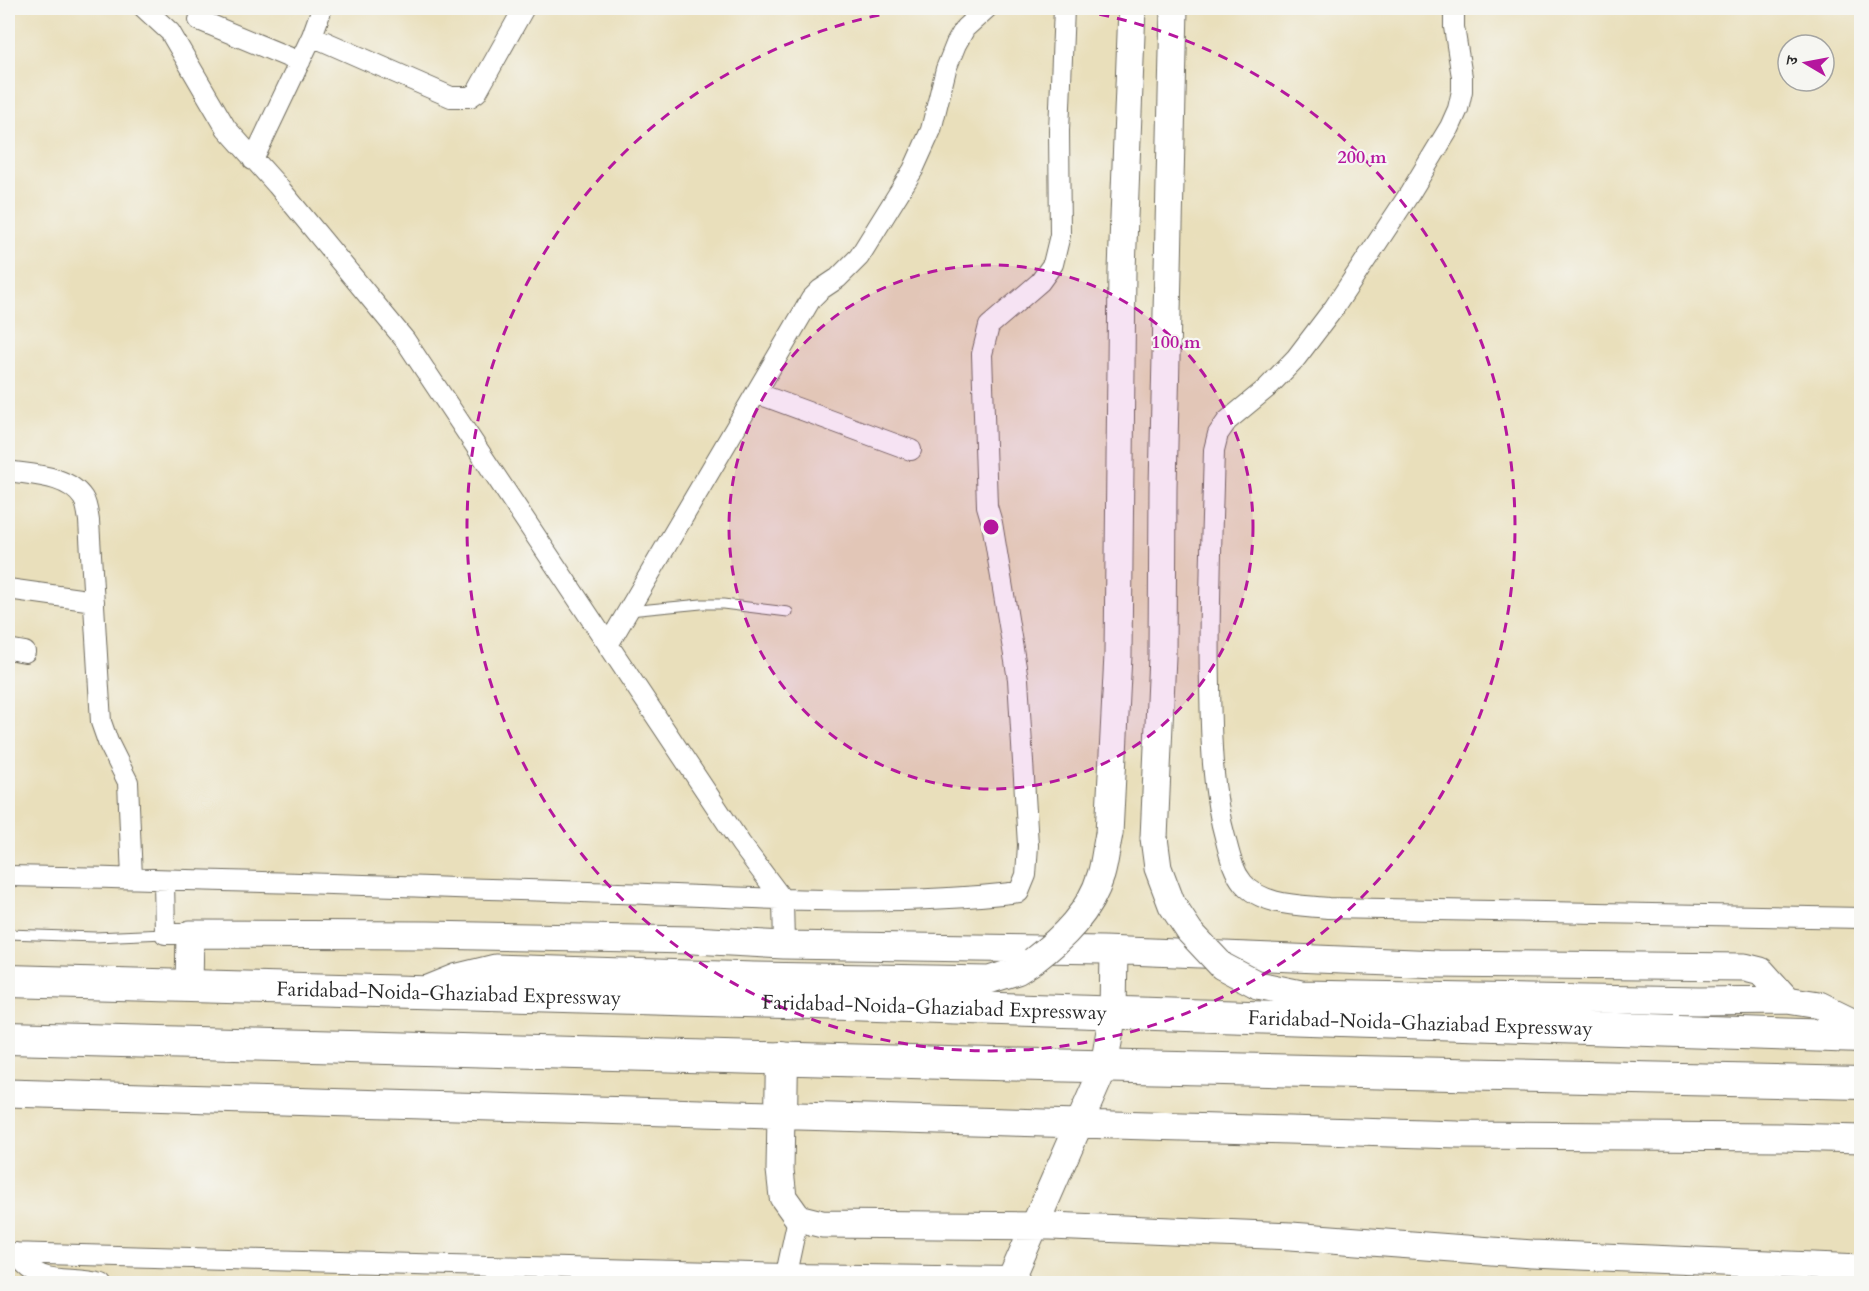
<svg xmlns="http://www.w3.org/2000/svg" width="1869" height="1291" viewBox="0 0 1869 1291" font-family="Cardo,'Noto Serif Devanagari',serif">
<style>
.lines{fill:none;stroke-linecap:round;stroke-linejoin:round}
.lane-casing{stroke:#6e6a5d;stroke-width:11}
.street-casing{stroke:#6e6a5d;stroke-width:22}
.secondary-casing{stroke:#6e6a5d;stroke-width:29}
.primary-casing{stroke:#6e6a5d;stroke-width:34}
.lane{stroke:#fff;stroke-width:9}
.street{stroke:#fff;stroke-width:20}
.secondary{stroke:#fff;stroke-width:27}
.primary{stroke:#fff;stroke-width:32}
.secondary-bridge-casing{stroke:#6e6a5d;stroke-width:29;stroke-linecap:butt}
.secondary-bridge{stroke:#fff;stroke-width:27}
.ring{fill:none;stroke:#b5179e;stroke-width:3;stroke-dasharray:10 8}
.labels{text-anchor:middle;dominant-baseline:central;stroke-width:4.5;stroke-linejoin:round;paint-order:stroke}
.street-label{font-size:20px;fill:#2b2b2b;stroke:#f6f6f2}
.centre{fill:#b5179e;stroke:#f6f6f2;stroke-width:3}
.ring-label{font-size:18px;text-anchor:middle;font-weight:bold;fill:#b5179e;stroke:#f6f6f2;stroke-width:4.5;stroke-linejoin:round;paint-order:stroke}
</style>
<rect width="100%" height="100%" fill="#f6f6f2"/>
<filter id="ink" filterUnits="userSpaceOnUse"><feTurbulence type="fractalNoise" baseFrequency=".0167" numOctaves="2"/><feDisplacementMap in="SourceGraphic" scale="12" xChannelSelector="R" yChannelSelector="G"/><feConvolveMatrix kernelMatrix="1 2 1 2 8 2 1 2 1" color-interpolation-filters="sRGB"/></filter>
<filter id="wash" filterUnits="userSpaceOnUse"><feTurbulence type="fractalNoise" baseFrequency=".008" numOctaves="4" result="noise"/><feDisplacementMap in="SourceGraphic" scale="24" xChannelSelector="R" yChannelSelector="G"/><feGaussianBlur stdDeviation="1.35" result="paint"/><feColorMatrix in="noise" values="0 0 0 0 0 0 0 0 0 0 0 0 0 0 0 0 0 1.4 0 .05"/><feComposite in="paint" operator="in"/></filter>
<g filter="url(#wash)">
<rect width="100%" height="100%" fill="#e9dfbb"/>
</g>
<g filter="url(#ink)">
<g class="lines">
<g class="lane-casing">
<path id="lane" d="M629,611L701,604H723L788,612
M8,934L95,937L165,934"/>
</g>
<g class="street-casing">
<path id="street" d="M144,8L170,32L226,128L277,185L405,340L741,844L783,900L784,945
M1454,8V27L1462,77V91L1458,109L1450,127L1410,193L1334,308L1296,358L1267,388L1227,421L1218,434L1214,450C1212,529 1208,608 1210,687C1211,739 1212,792 1226,841C1230,856 1233,871 1243,883C1262,906 1301,905 1328,908L1862,918
M199,20L300,62
M312,36L451,97H470L477,92L524,8
M253,160L312,36L322,8
M756,393L911,450
M8,471C32,475 68,475 83,498C87,504 88,514 89,521L101,722L108,742L128,782L132,878
M8,589L94,601
M608,645L811,299L820,290L838,278L859,257L913,170L931,130L946,69L956,44L965,28L987,8
M8,649L25,652
M8,876C211,879 414,887 618,893C751,897 886,908 1019,892L1026,875L1028,845L1018,679L992,523L987,506L982,354L989,326L1040,282L1053,264L1060,235L1059,131L1064,8
M164,880L165,934H190
M8,1253L786,1274L1011,1277
M16,1253C41,1290 66,1274 102,1284
M786,1274L798,1218"/>
</g>
<g class="secondary-casing">
<path id="secondary" d="M1109,834L1118,655L1122,270L1132,8
M1154,838L1162,656L1163,487L1174,8
M1258,985L1301,994L1699,1001L1787,1000L1819,1005L1862,1026
M189,986L190,934L428,935L693,940L784,945L1103,950L1438,964L1745,967L1761,971L1787,1000
M421,992L458,977L495,968L754,976L989,980L1017,971L1033,961
M8,1093L1458,1135L1783,1137L1862,1139
M781,1114L780,1170L783,1197L798,1218L822,1224L1051,1226L1291,1236L1532,1254L1862,1268
M1009,1284L1104,1067L1113,1012L1114,951"/>
</g>
<g class="primary-casing">
<g id="primary">
<path id="s1" d="M8,981L784,1002L1862,1037"/>
<path d="M8,1038L948,1063L1862,1083"/>
<path d="M781,1114L782,1058"/>
</g>
</g>
<use href="#lane" class="lane"/>
<use href="#street" class="street"/>
<use href="#secondary" class="secondary"/>
<use href="#primary" class="primary"/>
<g class="secondary-bridge-casing">
<path id="secondary-bridge" d="M1154,838L1158,868L1172,905L1190,932L1222,966L1258,985
M1033,961C1063,938 1090,912 1101,875C1105,862 1106,847 1109,834"/>
</g>
<use href="#secondary-bridge" class="secondary-bridge"/>
</g>
</g>
<circle cx="991" cy="527" r="262" fill="#b5179e" fill-opacity=".12"/>
<g class="ring">
<circle cx="991" cy="527" r="262"/>
<path d="M1064 8A524 524 0 1 1 918 8"/>
</g>
<g class="labels">
<g class="street-label">
<text stroke="none"><textPath href="#s1" startOffset="441">Faridabad-Noida-Ghaziabad Expressway</textPath></text>
<text stroke="none"><textPath href="#s1" startOffset="927">Faridabad-Noida-Ghaziabad Expressway</textPath></text>
<text stroke="none"><textPath href="#s1" startOffset="1413">Faridabad-Noida-Ghaziabad Expressway</textPath></text>
</g>
</g>
<circle cx="991" cy="527" r="9" class="centre"/>
<g class="ring-label">
<text x="1362" y="163">200 m</text>
<text x="1176" y="348">100 m</text>
</g>
<rect width="1869" height="1291" fill="none" stroke="#f6f6f2" stroke-width="30"/>
<g transform="translate(1806 63) rotate(280)"><circle r="28" fill="#f6f6f2" stroke="#a5a5a2" stroke-width="1.5"/>
<path d="M0-4.5L10 22L0 15L-10 22Z" fill="#b5179e"/>
<text y="-9" font-size="16" font-weight="bold" text-anchor="middle" fill="#2b2b2b">उ</text>
</g>
</svg>
